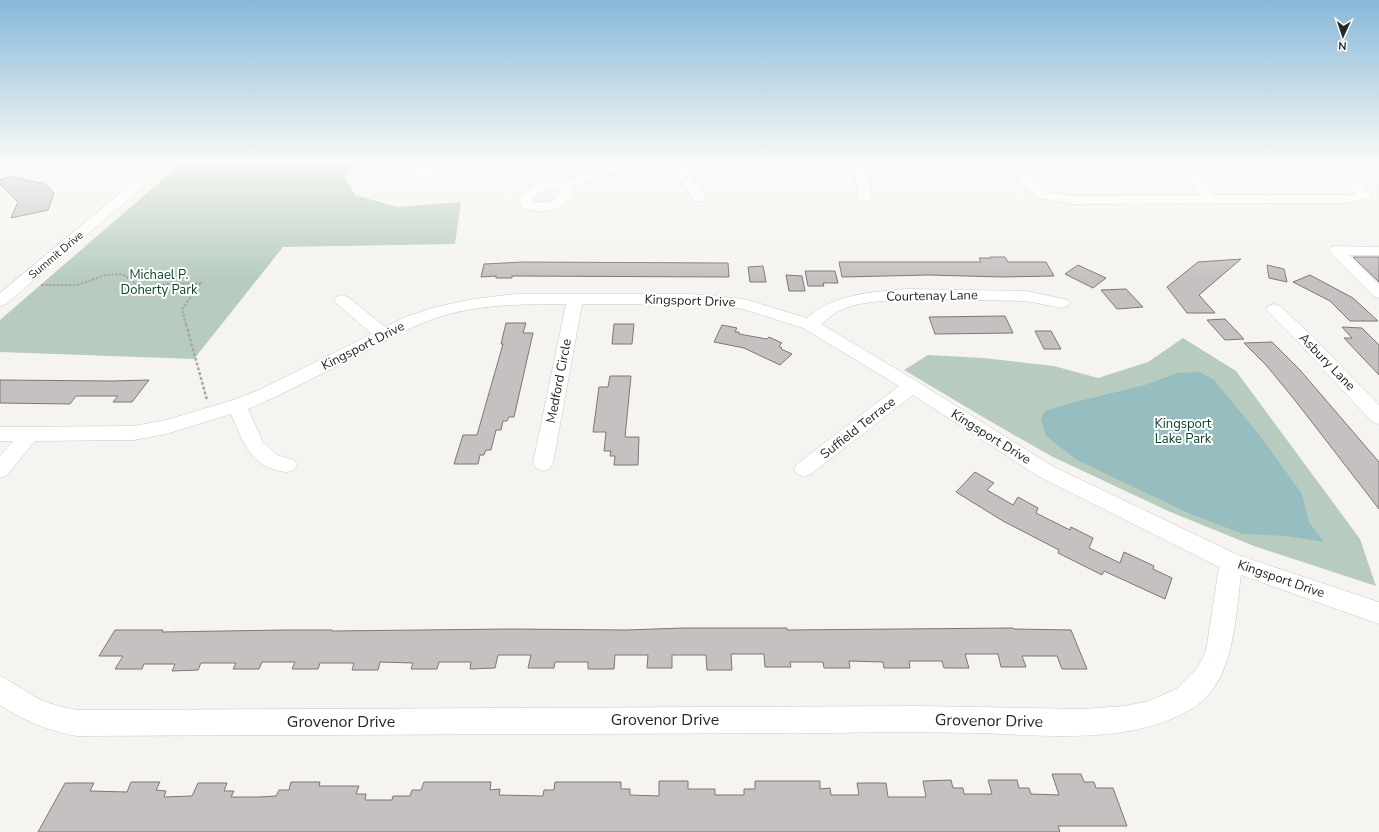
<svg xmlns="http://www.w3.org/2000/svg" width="1379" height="832" viewBox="0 0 1379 832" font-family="'Nunito Sans',sans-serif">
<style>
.green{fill:#b7ccbf}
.water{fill:#96bdbf}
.building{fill:#c6c1c1;stroke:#7c7877}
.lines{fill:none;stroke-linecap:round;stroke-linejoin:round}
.minor-casing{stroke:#cac9c5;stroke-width:1}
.path-far1{stroke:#a7a6a3;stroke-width:2;stroke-dasharray:2.5 1.5;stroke-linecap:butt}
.path{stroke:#a7a6a3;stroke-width:2.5;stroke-dasharray:3 2;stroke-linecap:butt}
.minor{fill:#fff;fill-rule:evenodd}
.labels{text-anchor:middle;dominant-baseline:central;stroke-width:4;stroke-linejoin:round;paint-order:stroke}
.far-street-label{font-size:11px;fill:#282726;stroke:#fff}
.park-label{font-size:13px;fill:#0c442a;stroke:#fff}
.street-label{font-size:13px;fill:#282726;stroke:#fff}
.near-street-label{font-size:16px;fill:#282726;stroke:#fff}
</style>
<rect width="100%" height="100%" fill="#f5f4f0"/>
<path class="green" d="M184,161H356L345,178L355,195L397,207L461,202L455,244L283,247L194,359L0,352V320Z
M1183,338L1236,371L1360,539L1376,586L1254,546L1168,511L1051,456L988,420L904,370L928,355L984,358L1054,366L1098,378L1148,362Z"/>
<path class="water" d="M1200,372L1214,380L1261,437L1302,494L1309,522L1324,542L1286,536L1243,534L1188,513L1077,460L1046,436L1041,419L1045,411L1071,403L1145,385L1178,373Z"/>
<path class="building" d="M10,176L39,183L43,182L54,193L48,210L11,218L18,202L0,184V180Z
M990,257H1005L1008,262H1046L1054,276L1001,277L929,275L842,277L839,262H981L979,258H991Z
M1353,257H1379V282Z
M1241,259L1199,295L1215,313H1187L1167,287L1198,262Z
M523,262L728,263L729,277L512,276V278H496V276L481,277L484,264Z
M1078,265L1106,278L1093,288L1065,274Z
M1267,265L1284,269L1287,282L1269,278Z
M763,266L766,282H750L748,267Z
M805,271H835L838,283H823L824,286H808Z
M786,275L802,276L805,291H789Z
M1310,275L1353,298L1378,321H1350L1330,301L1293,282Z
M1126,289L1143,307L1117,309L1101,290Z
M1005,316L1013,333L935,334L929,317Z
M1225,319L1244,339L1225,340L1207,320Z
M506,323H526L523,333H533L514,417H509L507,421H503L501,430H496L491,450H486L484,455H480L478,464H454L463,435H477L503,344H501Z
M614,324H634L632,344H612Z
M722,325L737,328L735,332H739V334L767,339L769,337L782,343L779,346L782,348L781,349L792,354L780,365L744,348L714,342Z
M1342,327L1362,328L1379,345V375L1344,338H1352Z
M1035,331H1051L1061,349H1044Z
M1272,342L1300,370L1379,462V509L1294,399L1266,365L1244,343Z
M610,376H631L625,437H639L638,465H614L615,456H610L611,451H604L606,432H593L599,387H608Z
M0,380L113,381L149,380L132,402H113L118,396H76L70,404L0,403Z
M975,472L994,483L987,490L1013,505L1018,497L1038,508L1036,513L1070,530L1071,527L1093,538L1089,548L1120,563L1124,552L1154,566L1153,569L1172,578L1165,599L1104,571L1102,575L1058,553L1059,550L1003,521L956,492Z
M684,628H787V630L1013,628L1014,629L1071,630L1087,669H1062L1057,656H1022L1026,667H1001L998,654H965L969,668H944L942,661H909L910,668H884L883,662L849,661L850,668H824L823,662H790L791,667H765L764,654H731L732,670H707L706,655H672V668H647L648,655H615L614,669H588V662H555L554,668H528L531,655H498L495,668L470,669L471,662H439L437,669H411L413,663L380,662L378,670H352L354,663H320L318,669H292L295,662H262L259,669H233L236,663H201L198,670L172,671L175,664H144L142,669H115L123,656H99L115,630H163L162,632L284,630H332V631L511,629L626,630Z
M1052,774H1081L1084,782H1094L1096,788H1113L1127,826H1058L1060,832H38L65,783H94L90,791L127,792L131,782H160L156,790L166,791L164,797L192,796L198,783H227L224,791H234L231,797H259L276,796L279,790H289L291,782H320L319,786H359L356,794H366L365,800H392L393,796H410L412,790H421L424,782H491L490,790L500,789L499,795L543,796L544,790H554L555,782H621V789H630V795L659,796V781H688V789H715V795H744V789H755V781H820V789L830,788L831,795H859L857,783H886L888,797H926L923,781L951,780L953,788H963L964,794H992L988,780H1017L1019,788H1029L1031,794L1059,795Z"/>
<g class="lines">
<g class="minor-casing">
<path id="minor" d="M159,161H173L6,304L0,306V293Z
M413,161H425L424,170H431L439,168L442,161H454L449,173L432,178L412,176L411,173Z
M630,161H665L663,164L659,165L620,171L570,187L574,193C560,213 544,214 522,208L519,201L520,196L534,184L558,182L614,164ZM557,190L560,193L550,202H533V198L542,191Z
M669,161H682L706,198L704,201H694Z
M853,161H865L872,197L870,200H860L858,197Z
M1011,161H1023L1033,180L1048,192L1074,196L1201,195L1170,161H1183L1215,195H1347L1356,193L1346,182L1323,161H1337L1356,176L1372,195L1370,198L1347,203L1074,204L1039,198L1023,185Z
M1336,246L1379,247V255H1349L1379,284V298L1373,296L1331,253L1329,250L1331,247Z
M907,289L1026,291L1068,300L1070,303L1068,306L1062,308L1026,301L907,299L871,302L854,305L838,311L821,324L918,382L1052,466L1238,555L1379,602V624L1241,575C1235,618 1235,682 1193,708C1131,746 1044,735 975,733C926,732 877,732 828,733C578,734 327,735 77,736C49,731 24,721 0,705V676C13,682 23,690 35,697C48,704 63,707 77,710L919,706L1083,709L1125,706L1149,701L1178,688L1198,667L1206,651L1219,567L1038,476L913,395L811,474L804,477L797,474L794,469L797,464L899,386L803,328L743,309L693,304H582L553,463L550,468L543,471L536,468L533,463L566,304C524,304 483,304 442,316C416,324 392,337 368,350C328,370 289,392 248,409L263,442L277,455L294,460L297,465L294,470C287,473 283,472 276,470C248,463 242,438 231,414L166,434L134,440L35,441L7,475L0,478V456L13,441H0V427L134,426L166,420L230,401L259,390L372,334L336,303L334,300L336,297L342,295L348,297L385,327L403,318L432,308L473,299L516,294H693L744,299L807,318C814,313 820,307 828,304C853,293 880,291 907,289Z
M1274,304L1280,306L1313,337L1379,405V424L1372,422L1301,345L1268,312L1266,309L1268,306Z"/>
</g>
<path class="path-far1" d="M127,277L150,269
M41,285H77L106,275L119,274L124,275L140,287L145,288L168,284L201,283L182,309L186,325"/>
<path class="path" d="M186,324L207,400"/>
<use href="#minor" class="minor"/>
</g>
<linearGradient id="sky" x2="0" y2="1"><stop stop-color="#87b8d8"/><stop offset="0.58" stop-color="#fafaf8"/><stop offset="1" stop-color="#fafaf8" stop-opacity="0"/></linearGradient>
<rect width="1379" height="278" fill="url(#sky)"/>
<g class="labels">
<g class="far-street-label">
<text transform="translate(56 255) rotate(-40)">Summit Drive</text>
</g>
<g class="park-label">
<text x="159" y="275">Michael P.<tspan x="159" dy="15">Doherty Park</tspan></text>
<text x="1183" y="424">Kingsport<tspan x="1183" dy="15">Lake Park</tspan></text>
</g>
<g class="street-label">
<text transform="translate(932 296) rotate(-1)">Courtenay Lane</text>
<text transform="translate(690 301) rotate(2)">Kingsport Drive</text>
<text transform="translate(363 346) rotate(-27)">Kingsport Drive</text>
<text transform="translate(1327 362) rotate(46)">Asbury Lane</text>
<text transform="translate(559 381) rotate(-79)">Medford Circle</text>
<text transform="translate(858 428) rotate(-38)">Suffield Terrace</text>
<text transform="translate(991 437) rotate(32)">Kingsport Drive</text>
<text transform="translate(1281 579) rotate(19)">Kingsport Drive</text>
</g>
<g class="near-street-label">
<text x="665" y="720">Grovenor Drive</text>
<text transform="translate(989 721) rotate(1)">Grovenor Drive</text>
<text x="341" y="722">Grovenor Drive</text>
</g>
</g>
<g transform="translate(1343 36) rotate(183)" stroke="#ffffff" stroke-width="3" paint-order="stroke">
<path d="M0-3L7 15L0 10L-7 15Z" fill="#282726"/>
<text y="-6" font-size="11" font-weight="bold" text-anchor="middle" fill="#282726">N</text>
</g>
</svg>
